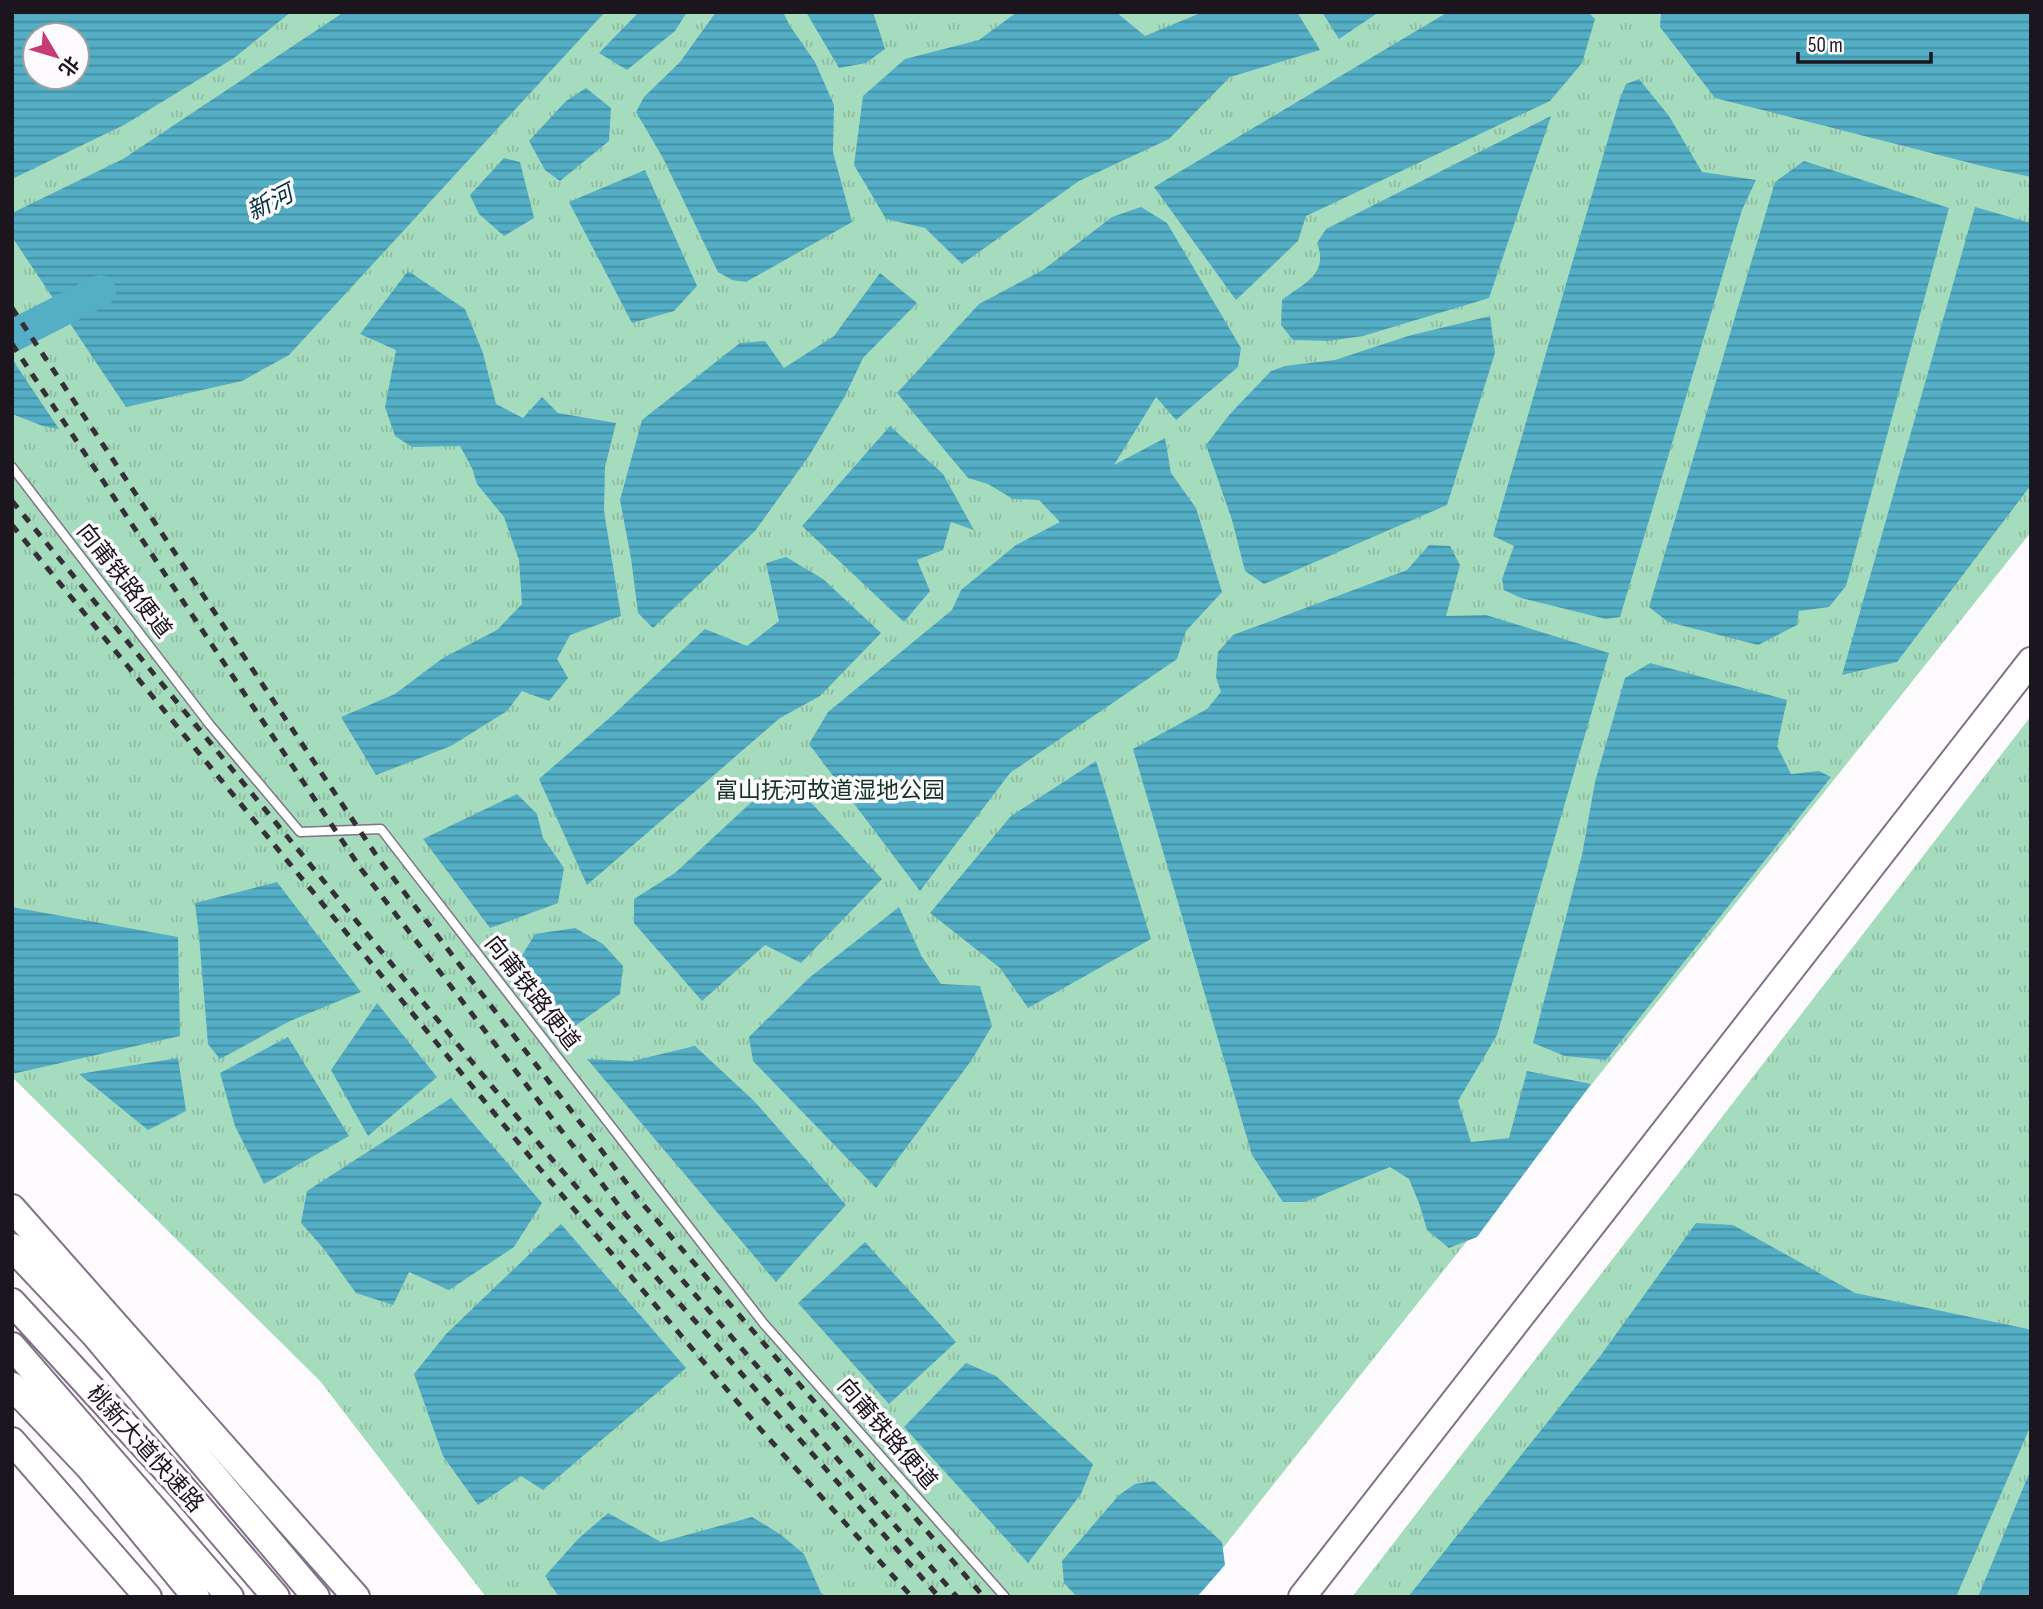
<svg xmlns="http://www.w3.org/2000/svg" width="2043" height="1609" viewBox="0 0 2043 1609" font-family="'Sofia Sans Condensed','Noto Sans SC',sans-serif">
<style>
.park{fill:url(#park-tufts);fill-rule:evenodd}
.water{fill:url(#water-rules);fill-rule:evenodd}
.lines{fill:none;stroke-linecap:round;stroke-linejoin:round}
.river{stroke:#53aec6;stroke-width:32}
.service-casing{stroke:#817287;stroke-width:11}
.primary-casing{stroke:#817287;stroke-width:30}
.trunk-casing{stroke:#817287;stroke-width:30}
.service{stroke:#fff;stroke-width:8}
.primary{stroke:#fff;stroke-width:26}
.trunk{stroke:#fff;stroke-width:26}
.rail{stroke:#352f37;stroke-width:5;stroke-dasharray:9 9;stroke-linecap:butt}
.labels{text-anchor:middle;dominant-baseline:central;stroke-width:7;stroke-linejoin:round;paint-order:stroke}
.street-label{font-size:23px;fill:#1b151d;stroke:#fdfafe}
.park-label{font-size:23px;fill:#133323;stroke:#fdfafe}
.water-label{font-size:24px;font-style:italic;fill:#06333e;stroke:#fdfafe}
</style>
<defs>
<pattern id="park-tufts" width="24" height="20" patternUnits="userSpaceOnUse" patternTransform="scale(1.75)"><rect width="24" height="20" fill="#a5dcbd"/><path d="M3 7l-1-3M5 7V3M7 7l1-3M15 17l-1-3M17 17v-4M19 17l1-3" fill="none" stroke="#8dbca2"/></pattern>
<pattern id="water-rules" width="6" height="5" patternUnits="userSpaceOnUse" patternTransform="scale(1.75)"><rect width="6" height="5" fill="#53aec6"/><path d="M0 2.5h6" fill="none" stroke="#448ca0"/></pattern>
</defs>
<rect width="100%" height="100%" fill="#fdfafe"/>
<path class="park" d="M12,12H2031V532L1184,1597H486L320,1381L12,1077ZM35,35H77V77H35Z
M2031,716V1597H1352Z"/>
<path class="water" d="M12,12H291L234,58L124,125L12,179ZM35,35H77V77H35Z
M344,12H605L289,355L242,381L126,407L12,237V213L123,159Z
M639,12H687L675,31L627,70L599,53Z
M716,12H783L790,26L815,62L834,105L833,152L852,222L746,282L732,280L718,272L663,158L636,112L644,97L680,62Z
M806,12H873L885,49L866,63L839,68Z
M1017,12H1116L1145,36L1203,12H1297L1320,50L1230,77L1169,139L1079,181L962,264L925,228L886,219L854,165L863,96L905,59L979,40Z
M1322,12H1379L1339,39Z
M1448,12H1588L1595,19L1582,63L1550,101L1306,216L1298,241L1236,300L1154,187Z
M1661,12H2031V177L1990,168L1715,98L1660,27Z
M1639,79L1669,116L1702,172L1756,180L1742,210L1620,617L1606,619L1521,598L1504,590L1502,579L1514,546L1493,536L1620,98L1626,84Z
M586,88L611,108L609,141L560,181L545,170L529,141L566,101Z
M1551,116L1489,298L1363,336L1328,341L1293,340L1281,325L1282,300C1304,283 1329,275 1317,243L1326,229Z
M504,158L520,162L534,218L504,236L479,214L470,195Z
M1804,161L1949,208L1846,586L1829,607L1799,611L1797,625L1758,645L1668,622L1649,607L1775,182Z
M645,170L697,286L674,311L632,323L569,202Z
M1141,207L1167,223L1241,348L1238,367L1176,420L1156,397L1114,465L1165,438L1171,473L1196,508L1222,592L1186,631L1177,659L1010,773L920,891L809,744L828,712L952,610L961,590L1016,545L1060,522L1039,500L1013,499L988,484L968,478L897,393L979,304L1043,270L1112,217Z
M1975,207L2031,223V485L1897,662L1842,675Z
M408,271L465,309L483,353L496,404L523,418L542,397L558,413L616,423L605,467L604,511L621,616L570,635L557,659L568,678L549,701L522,691L507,711L451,746L376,775L341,717L395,694L443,658L497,630L522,604L519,560L504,517L477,484L472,468L460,446L412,447L395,436L385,407L396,350L360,334Z
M880,273L917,303L863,358L845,396L809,456L755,531L653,628L638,613L631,558L620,500L642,420L740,343L765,341L784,368L834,336Z
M1490,316L1495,353L1447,505L1264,584L1245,571L1232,520L1206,445L1230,414L1271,371L1285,366L1335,360L1408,336Z
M12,359L59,429L43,426L12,414Z
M890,426L943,474L974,530L951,522L943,550L917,560L930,591L904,622L802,526Z
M1429,545L1450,546L1460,565L1446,616L1486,615L1609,653L1497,1035L1458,1101L1471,1142L1509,1138L1527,1071L1591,1084L1477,1237L1449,1248L1427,1230L1419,1203L1409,1179L1390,1167L1305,1202H1283L1252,1155L1133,749L1207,709L1221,692L1216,677L1218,652L1233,635L1407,570Z
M786,557L823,579L881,633L820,696L780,718L587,885L539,779L614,714L705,629L747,646L779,621L766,563Z
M1650,663L1787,700L1777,746L1791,774L1819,771L1831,777L1606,1060L1565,1056L1533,1043L1582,855L1595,782L1625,678Z
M1096,761L1151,939L1028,1008L1000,968L930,913L1011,816Z
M790,780L882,879L801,963L765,945L702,1001L634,923V899L675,873L757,797Z
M517,794L537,814L543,838L564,868L558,903L490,928L423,839Z
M277,882L361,992L290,1021L220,1059L208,1044L199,936L195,903Z
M12,907L178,937L180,1036L12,1074Z
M899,907L922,957L941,984L980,986L992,1026L971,1061L876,1188L753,1061L749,1037L809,978Z
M575,928L603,944L623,966L620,994L568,1031L518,962L535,934Z
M377,1003L437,1077L368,1136L331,1070Z
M288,1037L349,1136L264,1184L235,1126L220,1073Z
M695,1046L754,1101L846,1205L776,1282L587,1059L632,1061Z
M178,1058L186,1111L148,1130L79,1074Z
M451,1098L542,1203L514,1247L449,1290L409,1272L393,1305L356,1293L324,1249L301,1223L307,1191Z
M1696,1223L1733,1225L1855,1293L2028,1329L2031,1332V1425L1956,1597H1408L1601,1355Z
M561,1224L686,1368L543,1490L521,1476L478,1505L443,1456L414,1374L446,1334Z
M865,1242L956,1342L889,1404L798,1303Z
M966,1363L996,1376L1093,1464L1081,1494L1028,1563L904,1427Z
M2031,1469V1597H1978Z
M1154,1481L1222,1542L1225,1565L1197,1597H1077L1064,1583L1062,1561L1119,1495L1135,1484Z
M608,1513L661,1542L752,1517L780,1534L804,1554L821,1593L826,1597H559L545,1576L578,1539Z"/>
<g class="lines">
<path class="river" d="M12,336L100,291"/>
<g class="service-casing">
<path id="service" d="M12,467L210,725L300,832L381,829L764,1324L1005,1597"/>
</g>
<g class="primary-casing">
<path id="primary" d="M12,1208L356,1597
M12,1441L148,1597
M1302,1597L2031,661"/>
</g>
<g class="trunk-casing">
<path id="trunk" d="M12,1247L95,1335L316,1597
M12,1302L180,1485L276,1597
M12,1346L230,1597
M12,1386L89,1467L196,1597"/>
</g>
<use href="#service" class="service"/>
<use href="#primary" class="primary"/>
<use href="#trunk" class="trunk"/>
<path class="rail" d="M12,308L378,858L641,1202L984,1597
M12,344L361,869L626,1215L957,1597
M12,501L550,1157L939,1597
M12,525L540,1169L762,1431L912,1597"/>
</g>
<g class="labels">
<g class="street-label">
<text transform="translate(124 581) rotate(52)">向莆铁路便道</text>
<text transform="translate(532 993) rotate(52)">向莆铁路便道</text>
<text transform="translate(887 1434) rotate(49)">向莆铁路便道</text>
<text transform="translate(145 1449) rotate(48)">桃新大道快速路</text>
</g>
<g class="park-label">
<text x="830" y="791">富山抚河故道湿地公园</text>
</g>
<g class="water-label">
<text transform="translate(270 203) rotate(-27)">新河</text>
</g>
</g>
<rect width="2043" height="1609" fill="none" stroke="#1b151d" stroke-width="28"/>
<g transform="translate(56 56) rotate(128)"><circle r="33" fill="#fdfafe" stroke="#a39ea4" stroke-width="2"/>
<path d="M0-5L12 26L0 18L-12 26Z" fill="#c63c76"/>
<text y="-10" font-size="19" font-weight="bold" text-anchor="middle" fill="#1b151d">北</text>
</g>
<path d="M1798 52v10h133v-10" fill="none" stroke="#1b151d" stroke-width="3.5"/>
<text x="1808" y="52" font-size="21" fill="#1b151d" stroke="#fdfafe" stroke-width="5" paint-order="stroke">50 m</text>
</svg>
